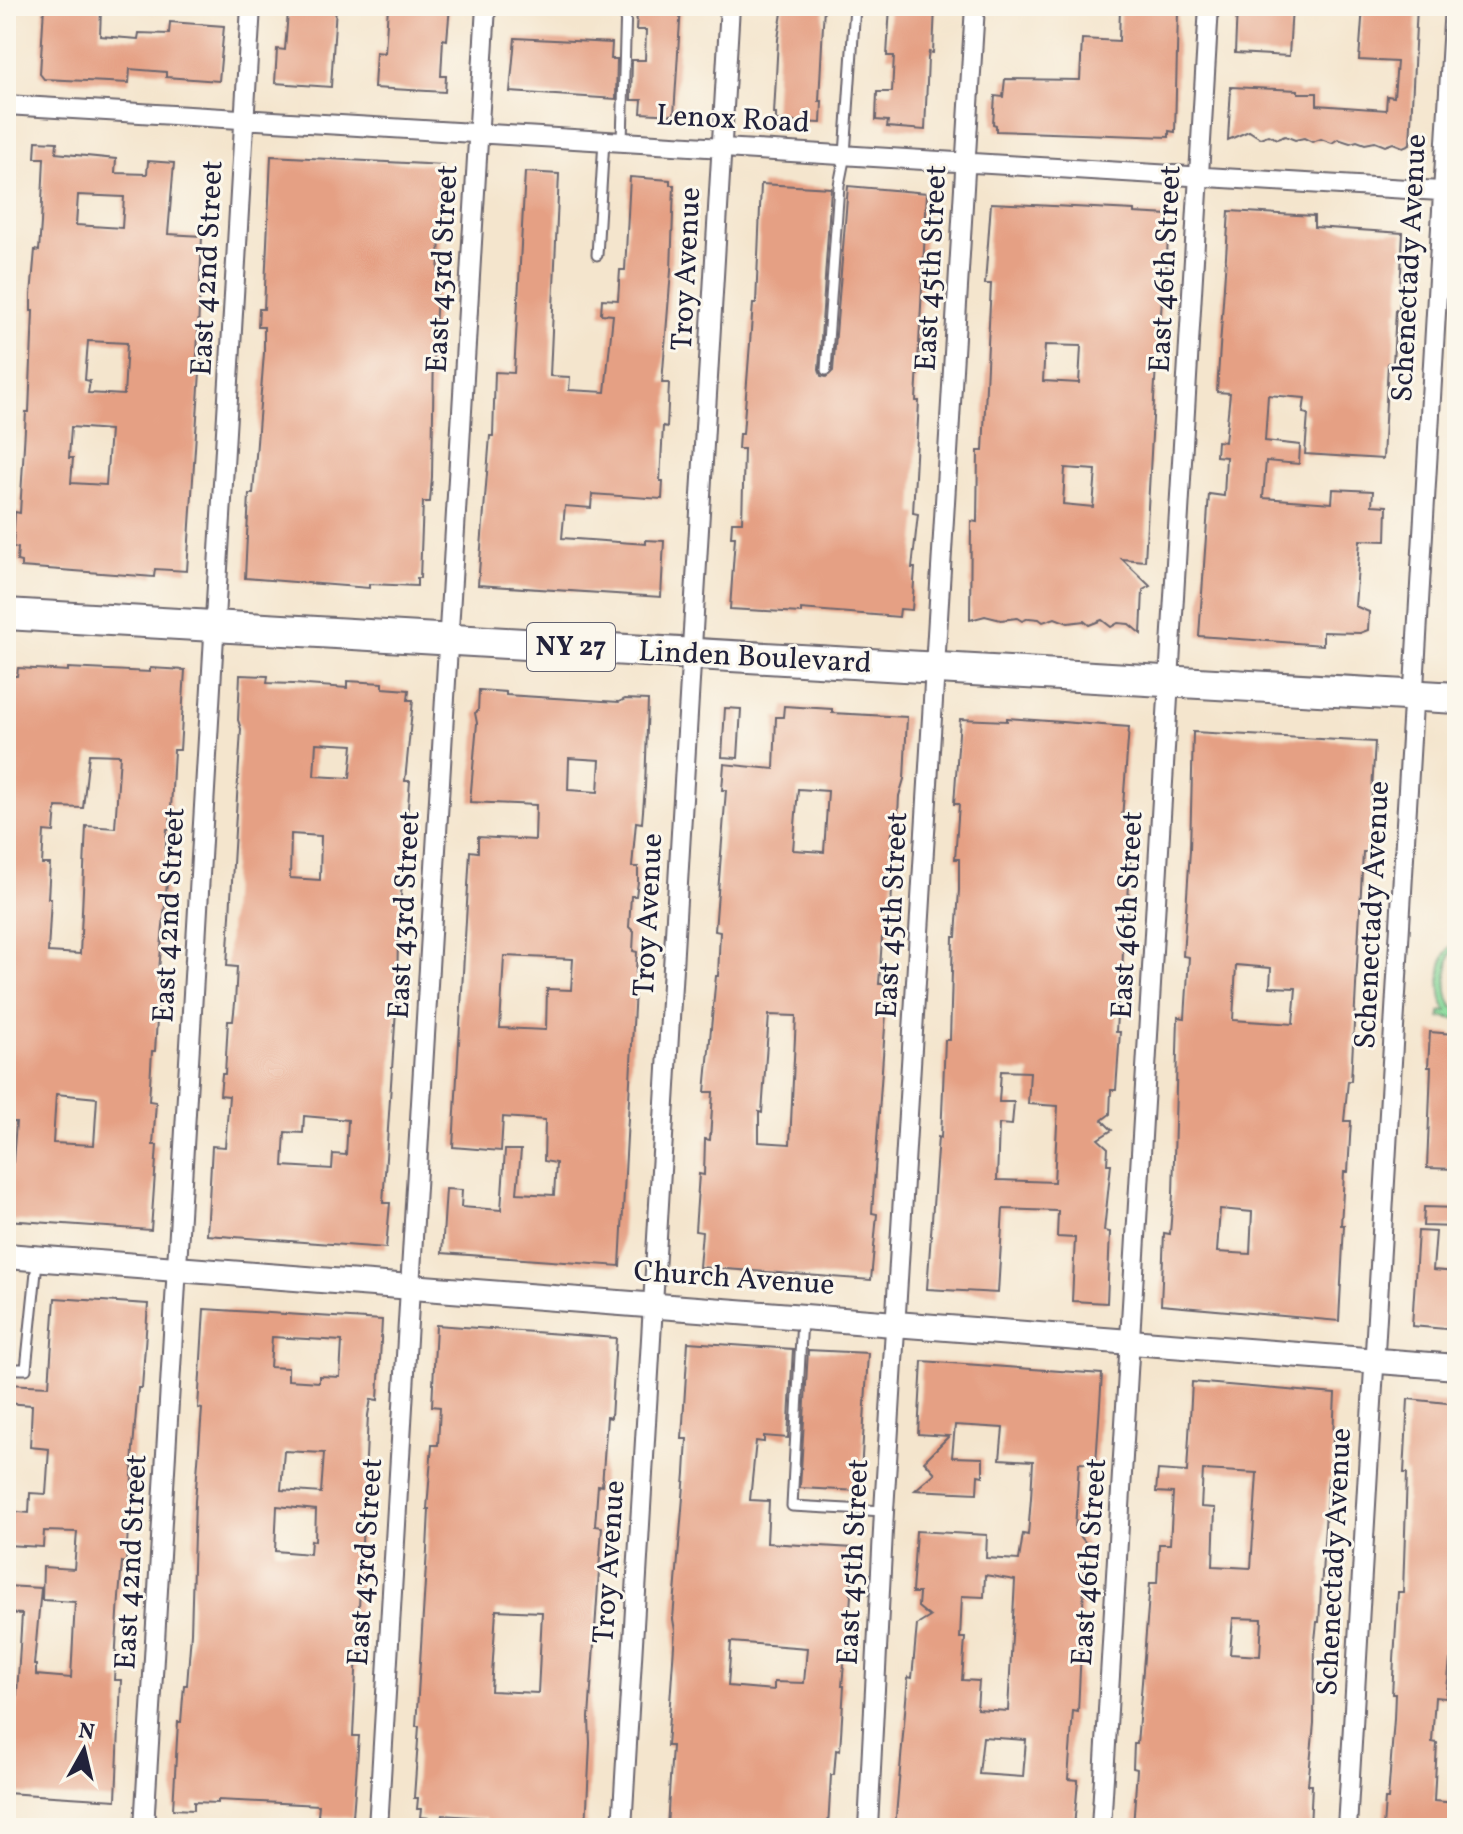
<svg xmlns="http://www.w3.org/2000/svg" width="1463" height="1834" viewBox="0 0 1463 1834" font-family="Vollkorn,serif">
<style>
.green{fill:#8dde9d;stroke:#58806c;stroke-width:2}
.building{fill:#e5a084;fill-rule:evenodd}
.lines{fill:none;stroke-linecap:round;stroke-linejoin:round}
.service-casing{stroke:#6c666e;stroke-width:13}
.minor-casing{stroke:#6c666e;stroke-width:22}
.secondary-casing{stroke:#6c666e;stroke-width:28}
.trunk-casing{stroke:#6c666e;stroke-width:34}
.service{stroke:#fff;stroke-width:9}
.minor{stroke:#fff;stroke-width:18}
.secondary{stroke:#fff;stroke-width:24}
.trunk{stroke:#fff;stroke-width:30}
.labels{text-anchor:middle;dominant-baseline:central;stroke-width:6;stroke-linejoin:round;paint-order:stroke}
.shield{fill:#fbf7ec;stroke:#636270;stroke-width:2}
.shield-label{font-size:28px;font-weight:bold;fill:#22223b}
.street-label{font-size:30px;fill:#22223b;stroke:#fbf7ec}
</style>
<rect width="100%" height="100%" fill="#fbf7ec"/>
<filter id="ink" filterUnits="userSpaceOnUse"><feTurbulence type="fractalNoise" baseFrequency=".0125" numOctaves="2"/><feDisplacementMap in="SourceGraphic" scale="16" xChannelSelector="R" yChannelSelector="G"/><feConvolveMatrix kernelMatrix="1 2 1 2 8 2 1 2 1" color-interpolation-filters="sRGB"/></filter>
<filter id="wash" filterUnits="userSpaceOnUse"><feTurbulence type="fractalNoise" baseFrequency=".006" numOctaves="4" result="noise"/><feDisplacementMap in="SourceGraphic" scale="32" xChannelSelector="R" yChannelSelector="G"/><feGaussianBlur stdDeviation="1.8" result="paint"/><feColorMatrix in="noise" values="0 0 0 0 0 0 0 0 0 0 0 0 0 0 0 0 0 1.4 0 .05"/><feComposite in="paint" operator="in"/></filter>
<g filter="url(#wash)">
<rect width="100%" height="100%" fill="#f4e5cd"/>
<path class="green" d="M1457,940C1456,949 1451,950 1449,959C1446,975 1443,1001 1457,1011V1019L1440,1017V1012L1447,1011C1436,994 1438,952 1457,940Z"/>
<g id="blocks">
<path class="building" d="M44,6H97V9H101L100,36L138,39L139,33L169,34L170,22L224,26L219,81L166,77V72L130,69L129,83L44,79L40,74Z
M296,6H336L331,87L275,83L277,49L285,50L288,12H296Z
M388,6H450L447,40L443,39L441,76H446L445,92L374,88L376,52L385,53Z
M650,6H681L674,115L641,113L642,100H631L632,60H645L646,30H636L637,12H649Z
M783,6H824L819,101H822L821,123L776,121V114H774L778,39Z
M890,6H935L933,53L929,52L928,58L925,130L887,127L888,121L876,120L877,92H892L894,56H887Z
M1237,6H1292L1289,56L1235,53Z
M1363,6H1417L1410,144L1403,147L1393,143L1385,146L1375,142L1365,144L1357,141L1350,143L1338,139L1332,143L1321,139L1312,142L1304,138L1295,140L1285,136L1277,139L1268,135L1260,138L1249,131L1228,140L1231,87L1298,90V93H1317V105L1386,110L1387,96L1394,97L1397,62L1359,60Z
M1120,8L1178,11L1175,132L1169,131V137L996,131V125L993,124L995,96L1003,97L1005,79L1080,80L1082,39L1119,41Z
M515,38L612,43L611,59H617L616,99L510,92Z
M36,141L57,142L56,153L116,159L115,173L147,174L148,161L174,163L168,234L202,236L197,356H201L187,571L155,569L154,577L21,567V562L17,561L18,548L13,547L15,512L20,513L26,412H29L33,311H31V295L35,250L39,251L41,223L44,158H35ZM78,195L124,197L122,228L76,225ZM88,341L127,343L124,395L88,393L90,381L85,380ZM71,427L110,430L106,485L71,483L73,458H69Z
M271,156L444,165L434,348L432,477L430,502H423L420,578H417V586L369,584V588L245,578L249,494H253L264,353V327H258L259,309H264Z
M525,172L559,174L550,376L570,377L569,390L605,392L613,315L601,314L602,299L618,300L620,270H625L630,177L670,180V185H674L671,271L662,383H669L667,427L663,426L660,481H663L662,499L592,494L591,508L565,506L562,538L646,544V540L664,541L661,597L478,585L490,436H493L495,372L514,373Z
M761,184L831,188L819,369L821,376L826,377L833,371L848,186L927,193L916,401H919L913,513L918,514L912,568H915L912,610L900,609L899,617L801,609V613L730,609L735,537H731L732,522H742L744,449H738L739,434H743L753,304H756Z
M991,203L1134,210V213L1169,215L1165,299L1162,298L1159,346H1157L1145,561L1122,559L1150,586L1143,590L1141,634L1129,624L1118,623L1111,627L1102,620L1089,625L1084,621L1068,623L1055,618L1043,622L1039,619L1029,618L1022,621L1017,618L1001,620L985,616L970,620L971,521L977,522L978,451H983L988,344L991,284H985ZM1045,345L1081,346L1079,383L1043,381ZM1065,468L1096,470L1093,507L1063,504Z
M1229,211L1314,216V227L1403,233L1399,310H1396L1393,364L1388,363L1383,459L1305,454L1308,414L1303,413L1305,398L1268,395L1265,441L1300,445L1299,464L1266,461L1263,498L1332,503L1333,489L1373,491L1372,505L1387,506L1386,541L1360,540L1355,606L1369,612L1368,630L1360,633L1323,632V645L1199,636L1209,494L1224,496L1226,457L1216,456L1217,441L1225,442L1230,393L1217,392Z
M18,668L68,671V668L150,672V668L185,670L180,750H174L170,829H167L164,872H168L158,981H163L161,1004H158L155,1051H152L149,1101L156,1102L153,1145H157L151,1230L6,1220V1162H13L16,1122H6V934L9,892H6V774L12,676H17ZM89,754L120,755L115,828L86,826L80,954L48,952L51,898H48L50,864H42L44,831L54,832L56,807L83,808ZM56,1094L97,1098L94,1145L53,1143Z
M240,675L268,676L267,683L293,684L347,688V681L383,683V688L409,690L408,700H413L405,781H410L398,934L397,995L383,1203H390L386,1248L207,1235L212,1146L225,1147L229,1096L220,1095L222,1074H225L228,1021H233L235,1003L237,967L227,966L241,729L238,720ZM316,743L353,745L350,778L314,776ZM291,834L321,836L320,880L290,878ZM304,1116L348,1120L346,1155L333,1154L332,1169L283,1166L285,1132L303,1133Z
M479,690L506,692V695L619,702L625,699L648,700L645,787L642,823L636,822L632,867H638V882L636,896H631L629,927L634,932L633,951L637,952L620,1266L442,1253L446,1189L462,1190L461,1207L501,1210L505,1150H521L517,1193L554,1195L556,1163L544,1161L545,1120L503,1117L501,1151L453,1147L470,851L478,852V837L535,840L536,805L470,802L477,723L475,713L478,711ZM569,758L600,760L598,792L568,790ZM504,956L573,959L571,990L547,989L546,1030L500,1028Z
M784,706L832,709V713L907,717L904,779L899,796L897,833H892L889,875H893L889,938H882L879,984H888L872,1213L877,1214L871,1280L699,1267L702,1232L695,1231L699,1174L704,1175L705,1139L710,1140L713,1092H705L716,976H718L720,932L715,931L726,790H722L724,764L774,769L776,717H783ZM798,789L828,791L824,852L793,850ZM769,1015L796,1016L790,1144L759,1142V1112L762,1113Z
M725,708L741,709L738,758L722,757Z
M1007,718L1129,727L1122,819H1133L1127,917H1124L1122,981H1119L1116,1032H1120L1116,1090H1111L1110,1114L1102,1120L1112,1130L1098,1139L1108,1148L1107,1164H1111L1104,1231L1110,1232L1107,1303L1072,1301L1075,1238L1057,1237L1058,1211L1003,1209L998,1293L927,1289L938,1137L941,1138L945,1040H950L953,937H956L959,890V859H955L959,804H954L960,719L1007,721ZM1001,1071L1030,1072L1028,1104L1058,1106L1054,1182L997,1180L999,1124L1012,1125L1014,1102H999Z
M1193,732L1375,742L1370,824L1367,852H1363L1351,1081H1348L1344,1121H1351L1348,1172H1344L1343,1191L1341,1225H1344L1339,1321L1161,1305L1164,1233L1170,1234L1173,1194L1178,1017L1185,1018L1189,957L1183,956L1190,850ZM1236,965L1271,968L1270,987L1296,988L1293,1024L1233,1020ZM1220,1209L1252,1212L1250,1254L1217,1252Z
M1430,1032L1453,1034V1039H1457V1169L1427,1168L1431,1067H1428Z
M1424,1207L1457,1208V1227L1423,1226Z
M1418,1231L1436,1232L1433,1270L1457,1272V1330L1412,1326Z
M55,1298L148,1304L142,1388H138L133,1448L130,1528H128L126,1563L122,1562L119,1597L114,1680H121L116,1800L6,1793V1709L16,1710L22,1614L6,1613V1586L41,1588L34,1665H36V1675L71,1678L75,1602L42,1600L43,1567L74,1569L77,1532L44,1531L43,1547L6,1545V1511L29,1513L30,1493L46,1494L49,1449L30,1447L32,1405L6,1403V1384L49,1386Z
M204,1309L382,1320L378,1400L371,1399L368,1415L353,1736H359L353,1817L318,1816L319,1805L281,1803L218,1800V1803L194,1802V1810L173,1809L178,1722H181L184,1685H187L191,1633L195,1501L202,1409L198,1408ZM272,1337L342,1341L340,1377L319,1376V1382L288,1380V1368L270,1367ZM284,1451L324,1453L321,1493L281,1490ZM277,1506L316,1510L315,1541L311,1540L310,1554L275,1551Z
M436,1325L616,1338L611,1418L607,1417L602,1486L598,1485L595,1526L602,1527L589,1718L590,1743L586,1828L486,1824V1818L442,1815L441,1819L420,1817L421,1809H417L418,1798H414L419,1726H416L427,1550L429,1509H427L432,1445H438L440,1407L432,1406ZM496,1610L542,1612L538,1693L491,1691Z
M688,1342L793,1349L788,1438L764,1436V1442L756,1441L750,1500L769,1501L767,1543L854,1548L848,1641H846L842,1686H844L840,1751L836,1750L834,1775H831L828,1828H667L672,1746H667L675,1631L673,1619L685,1473L687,1439H682ZM731,1642L807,1648L804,1683L774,1682V1690L728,1686Z
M808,1350L868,1353L860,1491L800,1488Z
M922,1361L1102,1374L1096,1464L1079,1463L1075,1530L1086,1543L1078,1712L1073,1711L1068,1779L1078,1780L1074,1828H895L908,1677L912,1678L917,1625L930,1617L918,1607L919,1593H912L916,1531L987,1535L986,1558L1019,1560L1023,1534L1028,1535L1031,1498L1033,1461L1000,1459L1003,1428L972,1426L955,1425L952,1457L983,1458V1476L978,1475L977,1493L915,1490L935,1473L924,1461L949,1436L918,1434ZM985,1575L1015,1580L1008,1711L977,1709L979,1681L962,1680L965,1638H960L962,1596L984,1597ZM983,1737L1026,1740L1023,1777L979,1774Z
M1192,1382L1335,1394L1331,1479H1328L1319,1622H1317L1315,1640L1314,1723L1308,1785H1312L1310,1828H1133L1137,1769L1133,1768L1134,1744H1137L1150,1583H1157L1159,1544H1170L1173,1493L1156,1492L1158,1470L1187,1472ZM1203,1470L1257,1473L1251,1568L1213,1566L1215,1508L1201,1507ZM1233,1618L1262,1619L1260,1656L1230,1654Z
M1408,1399L1457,1404V1660H1450L1446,1698L1435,1697L1432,1742L1437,1743L1434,1801L1456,1803L1454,1828H1383L1385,1799H1388L1394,1719L1395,1694H1392L1398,1592H1403L1407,1473H1404Z"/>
</g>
</g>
<g filter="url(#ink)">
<use href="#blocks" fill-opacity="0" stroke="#6c666e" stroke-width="2"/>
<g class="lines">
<g class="service-casing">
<path id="service" d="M622,141L626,6
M597,255L604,140
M826,370L839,185L845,155L855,6
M802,1318L792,1506L884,1511
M6,1369H26L37,1262"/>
</g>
<g class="minor-casing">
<path id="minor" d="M6,105L1457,192
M144,1828L251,6
M378,1828L486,6
M622,1828L730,6
M868,1828L884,1511L975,6
M1101,1828L1209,6
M1347,1828L1454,6"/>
</g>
<g class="secondary-casing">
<path id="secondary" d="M6,1256L1457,1367"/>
</g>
<g class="trunk-casing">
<path id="trunk" d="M6,614L1457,698"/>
</g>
<use href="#service" class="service"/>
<use href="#minor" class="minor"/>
<use href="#secondary" class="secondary"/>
<use href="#trunk" class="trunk"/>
</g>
</g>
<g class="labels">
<rect class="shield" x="527" y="623" width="88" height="48" rx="6"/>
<g class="shield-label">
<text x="571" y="647">NY 27</text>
</g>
<g class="street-label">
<text transform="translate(733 120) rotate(3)">Lenox Road</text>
<text transform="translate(208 268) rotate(-87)">East 42nd Street</text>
<text transform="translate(932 268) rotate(-87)">East 45th Street</text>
<text transform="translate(1410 268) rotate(-87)">Schenectady Avenue</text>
<text transform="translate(443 269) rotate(-87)">East 43rd Street</text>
<text transform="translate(687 269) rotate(-87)">Troy Avenue</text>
<text transform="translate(1166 269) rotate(-87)">East 46th Street</text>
<text transform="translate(755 658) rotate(3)">Linden Boulevard</text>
<text transform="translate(170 915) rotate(-87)">East 42nd Street</text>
<text transform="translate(405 915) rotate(-87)">East 43rd Street</text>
<text transform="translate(649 915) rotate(-87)">Troy Avenue</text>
<text transform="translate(893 915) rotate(-87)">East 45th Street</text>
<text transform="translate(1128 915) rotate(-87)">East 46th Street</text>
<text transform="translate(1373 915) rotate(-87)">Schenectady Avenue</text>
<text transform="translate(734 1279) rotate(4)">Church Avenue</text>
<text transform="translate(132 1562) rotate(-87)">East 42nd Street</text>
<text transform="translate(366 1562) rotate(-86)">East 43rd Street</text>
<text transform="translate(610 1562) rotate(-86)">Troy Avenue</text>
<text transform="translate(854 1562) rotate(-87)">East 45th Street</text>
<text transform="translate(1090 1562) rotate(-86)">East 46th Street</text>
<text transform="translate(1335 1562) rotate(-87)">Schenectady Avenue</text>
</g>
</g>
<rect width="1463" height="1834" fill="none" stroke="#fbf7ec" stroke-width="32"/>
<g transform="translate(84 1750) rotate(8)" stroke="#fbf7ec" stroke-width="6" paint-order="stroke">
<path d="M0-6L14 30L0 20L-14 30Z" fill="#22223b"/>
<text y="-12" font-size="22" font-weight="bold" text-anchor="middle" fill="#22223b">N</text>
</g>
</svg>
